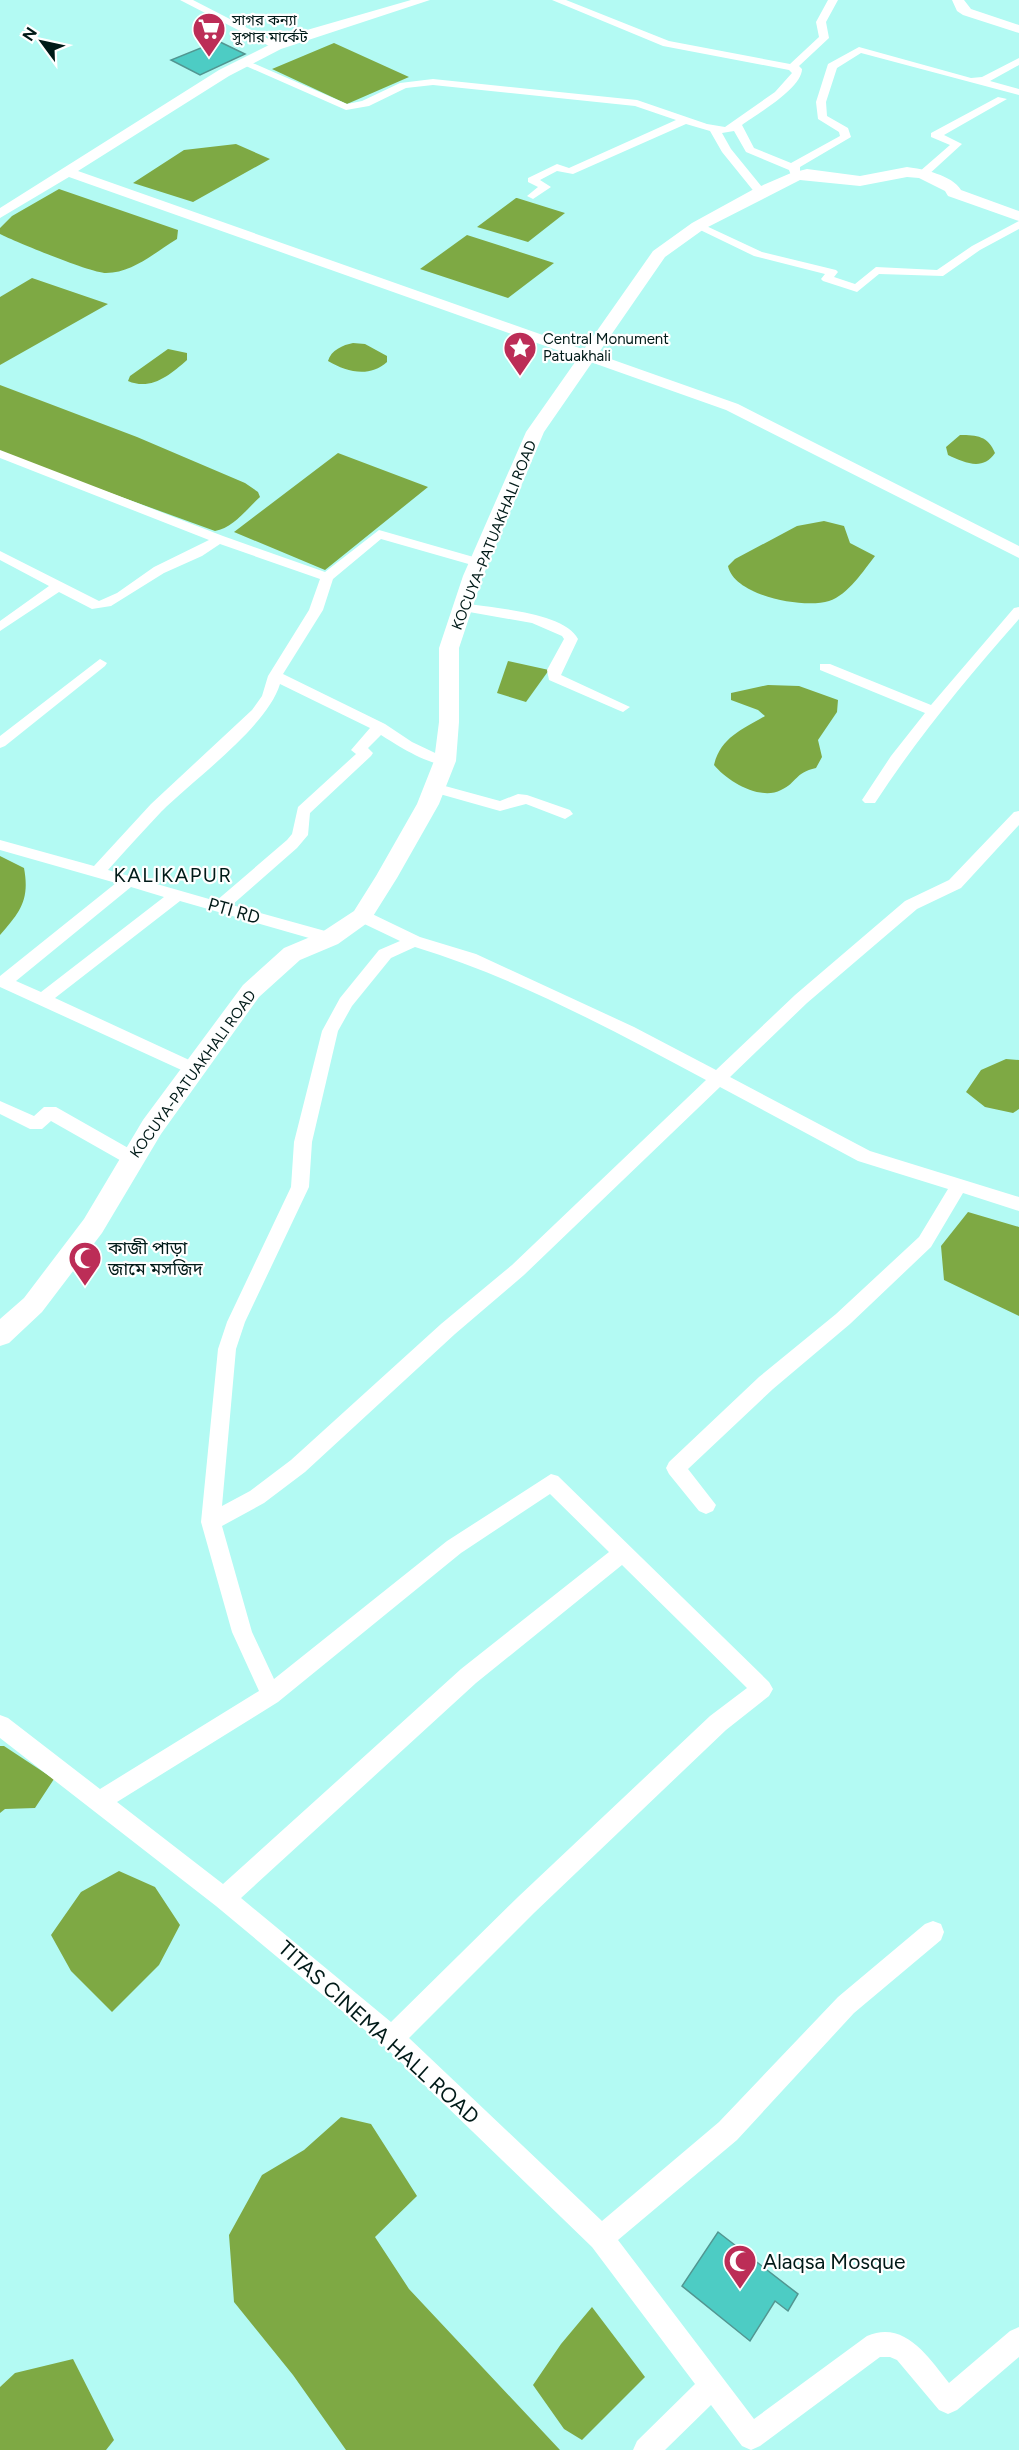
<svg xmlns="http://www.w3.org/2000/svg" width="1019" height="2450" viewBox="0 0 1019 2450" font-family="Figtree,'Noto Sans Bengali',sans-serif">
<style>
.water{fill:#7ea944}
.building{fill:#4dccc4;stroke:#529691;stroke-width:1.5}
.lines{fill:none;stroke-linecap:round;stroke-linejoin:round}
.minor{fill:#fff;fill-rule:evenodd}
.tertiary{fill:#fff;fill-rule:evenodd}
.secondary{fill:#fff;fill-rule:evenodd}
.labels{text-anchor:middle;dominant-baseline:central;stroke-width:4.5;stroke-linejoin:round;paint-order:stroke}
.far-poi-label{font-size:15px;fill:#001a18;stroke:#fff;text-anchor:start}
.far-street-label{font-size:15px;fill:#001a18;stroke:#fff}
.street-label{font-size:18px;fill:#001a18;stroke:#fff}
.poi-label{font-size:18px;fill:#001a18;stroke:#fff;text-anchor:start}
.neighbourhood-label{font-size:20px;letter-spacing:1.5px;fill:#001a18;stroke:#fff}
.near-street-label{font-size:21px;fill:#001a18;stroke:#fff}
.near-poi-label{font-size:21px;fill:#001a18;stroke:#fff;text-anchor:start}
</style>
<rect width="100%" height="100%" fill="#b3faf3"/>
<path class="water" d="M334,43L409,77L347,104L272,69Z
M236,144L270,159L193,202L133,183L184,150Z
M59,189L178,230L177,239C155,252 133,273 106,273C91,273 16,242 0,234V228L12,216Z
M516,198H517L565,213L528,242L477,227Z
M467,235L554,263L508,298L420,269Z
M32,278L108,304L0,365V297Z
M353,343L365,344L387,356V362C369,378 347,372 328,361C331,350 343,345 353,343Z
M168,349L187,353V360C170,375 151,391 128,381L130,376Z
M0,385L137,437L245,483L258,492L260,497C247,509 233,528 215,531L0,453Z
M960,435C977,435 988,436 995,453C983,471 965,463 948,455L946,447Z
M338,453L428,487L325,570L234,532Z
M824,521L844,526L850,543L875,556C864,570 848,595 829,601C804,609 734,596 728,566L735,559L797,526Z
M508,661L549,670L526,702L497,693Z
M768,685L799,686L838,700L837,712L818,740L822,757L816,768C794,773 798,782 781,790C760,801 727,781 714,765C721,737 742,730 765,716L758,710L731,700V693Z
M0,856L24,868C30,900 20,912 0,935Z
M1006,1059L1019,1060V1109L1013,1113L985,1107L966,1092L981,1070Z
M968,1212L1019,1227V1316L944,1280L941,1246Z
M0,1746H4L54,1779L35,1808L5,1809L0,1813Z
M119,1871L155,1887L180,1925L159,1965L112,2012L71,1971L51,1935L81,1892Z
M341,2117L371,2124L417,2196L375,2237L409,2289L560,2450H346L293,2375L234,2302L229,2235L262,2175L304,2150Z
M592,2307L645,2377L582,2440L564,2429L533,2385L561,2344Z
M73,2359L114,2440L106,2450H0V2387L15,2373Z"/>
<path class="building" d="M218,41L245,54L200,75L171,60Z
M718,2232L798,2294L788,2311L775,2301L750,2341L682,2286Z"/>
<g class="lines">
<path class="minor" d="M180,0H193L282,46L273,48Z
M552,0H566L669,41L790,64L819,37L816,22L828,0H838L826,22L829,38L799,66L802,69C802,88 756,115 742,125L754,148L791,163L840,136L839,132L818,119L816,102L828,64L859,47L971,78L982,77L1019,58V65L990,81L1019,89V95L861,53L837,68L826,102L827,116L848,128L851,137L800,167V178H792L789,170L746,152L734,131L722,133L731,149L766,192L756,194L722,152L710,131L686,124L573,174L557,171L540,180L551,187L533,199L527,196L538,187L528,182V178L557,164L569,168L676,120L635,106L433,85L406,88L369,106L346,110L239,63L248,61L347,104L362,101L400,83L433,79L637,100L707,124L725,127L775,92L792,73L789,70L663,46Z
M998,97L1007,99L944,135L962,144L927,176H919V172L950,145L931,137V133Z
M1019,221V229L980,250L943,276L879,274L857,292L823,281L821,279L825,274L754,256L692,226L702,224L762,252L836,270L838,272L834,277L855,284L876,267L937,270L972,246Z
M0,450L223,536L325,572L379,530L484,560L486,563L479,567L381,539L333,579L323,610L283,674L385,724L412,742L452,761L450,764C434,769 395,744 381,735L368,748L373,753L371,756L310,813L308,835L297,848L232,905L336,934L338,938L336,942L330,944L180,901L55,998L200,1065L202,1069L200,1073H188L0,987V976L116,883L0,850V840L94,866L151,804L252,710L262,696L268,676L309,610L320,579L220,544L202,556L164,573L111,606L92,609L59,592L0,631V621L49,586L0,560V551L99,601L117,593L154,567L209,540L0,458ZM280,684L370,728L351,750L356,754L298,807L292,834L287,840L216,901L108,870C125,851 143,831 161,812C194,779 267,727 280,684ZM131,887L164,897L41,992L16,981Z
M463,603C491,608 565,612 578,639L561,675L630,707L623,712L618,710L549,680L547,670L564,639L562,636L532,623L458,610V604Z
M1019,607V619C966,679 918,737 875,803H865L862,800L891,756L925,713L820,670V664H830L931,705L1014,608Z
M100,659L107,663L105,666L5,746L0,748V736Z
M434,783L500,801L518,794L527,795L570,810L573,814L565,819L526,804L500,811L429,791L426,788L429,785Z
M1019,811V825L961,888L917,909L807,1003L730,1077L870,1151L1019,1197V1211L963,1193L931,1247L850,1324L773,1389L688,1469L716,1505L713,1511L706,1514L699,1511L669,1474L666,1468L669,1462L759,1377L836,1314L919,1237L948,1189L858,1161L720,1087L524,1275L455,1334L305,1472L264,1503L222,1526L252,1632L274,1679L447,1541L551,1474L558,1476L769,1682L773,1689L769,1696L726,1730L534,1913L409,2038L602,2221L719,2122L838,1997L925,1924L933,1921L941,1924L944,1932L941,1940L854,2013L737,2140L618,2240L754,2419L867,2336C905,2320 928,2357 949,2383L1010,2331L1019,2327V2357L957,2410L948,2414L939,2410L897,2360L890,2357H880L760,2446L751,2450L742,2446L711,2405L665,2450H633L637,2441L695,2384L592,2247L384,2046L216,1906L0,1738V1715L8,1718L100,1789L259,1691L232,1632L201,1522L218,1349L227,1322L291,1187L294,1142L322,1031L340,998L379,950L400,941L356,920L354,916L356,912H368L420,937L476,954L634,1027L716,1070L795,995L905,901L949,880L1014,812ZM415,947C517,978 612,1030 706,1080L512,1265L441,1324L291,1460L250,1491L222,1506L236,1349L245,1322L309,1187L312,1142L338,1031L352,1006L391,958ZM550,1494L609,1552L461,1669L223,1884L117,1802L278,1702L461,1553ZM622,1565L747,1688L710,1716L518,1897L391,2022L241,1898L476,1683Z
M0,1101L34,1116L44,1107H56L137,1153L140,1158L137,1163H125L51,1121L42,1129H30L0,1114Z"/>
<path class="tertiary" d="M411,0H430L281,49L229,76L78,171L738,404L1019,546V558L726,410L69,177L0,218V208L219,70L273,43L300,32Z
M952,0H964L971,9L1019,25V33L963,15L957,11Z"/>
<path class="secondary" d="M907,167C923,169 952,175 961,190L1019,211V221L948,196L945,191L919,178L907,177L860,186L800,180L704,229L665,257L544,432L483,576L459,648V722L456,761L439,804L397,878L370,921L338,944L300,960L259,997L161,1134L102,1233L42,1312L9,1343L0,1346V1319L24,1298L84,1219L143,1120L243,985L284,948L322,932L354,911L376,876L417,804L434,761L439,722V648L463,576L526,432L653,251L692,223L754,189L791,173L807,169L860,176Z"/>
</g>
<defs>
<g id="supermarket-pin" transform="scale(1.725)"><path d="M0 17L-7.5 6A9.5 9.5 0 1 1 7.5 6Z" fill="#bc2d57" stroke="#fff"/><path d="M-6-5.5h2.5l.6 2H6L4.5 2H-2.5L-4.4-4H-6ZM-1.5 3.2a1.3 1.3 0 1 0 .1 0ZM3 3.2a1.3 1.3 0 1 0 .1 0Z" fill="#fff"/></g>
<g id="sight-pin" transform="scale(1.725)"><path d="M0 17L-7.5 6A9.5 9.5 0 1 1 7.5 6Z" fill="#bc2d57" stroke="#fff"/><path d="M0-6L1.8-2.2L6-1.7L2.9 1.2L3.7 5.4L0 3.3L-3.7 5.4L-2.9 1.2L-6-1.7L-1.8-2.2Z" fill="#fff"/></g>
<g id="mosque-pin" transform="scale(1.725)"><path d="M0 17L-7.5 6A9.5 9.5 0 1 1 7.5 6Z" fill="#bc2d57" stroke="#fff"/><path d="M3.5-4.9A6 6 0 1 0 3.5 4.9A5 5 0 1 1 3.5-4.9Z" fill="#fff"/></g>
</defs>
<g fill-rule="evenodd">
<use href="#supermarket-pin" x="209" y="29"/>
<use href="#sight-pin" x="520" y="348"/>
<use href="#mosque-pin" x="85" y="1258"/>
<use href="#mosque-pin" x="740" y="2261"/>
</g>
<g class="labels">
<g class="far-poi-label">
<text x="232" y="20">সাগর কন্যা<tspan x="232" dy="17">সুপার মার্কেট</tspan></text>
<text x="543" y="339">Central Monument<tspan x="543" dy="17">Patuakhali</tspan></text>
</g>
<g class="far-street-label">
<text transform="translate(494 535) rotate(-68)">KOCUYA-PATUAKHALI ROAD</text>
<text transform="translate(193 1074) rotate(-54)">KOCUYA-PATUAKHALI ROAD</text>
</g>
<g class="street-label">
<text transform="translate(234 911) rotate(16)">PTI RD</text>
</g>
<g class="poi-label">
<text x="108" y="1248">কাজী পাড়া<tspan x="108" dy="21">জামে মসজিদ</tspan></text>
</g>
<g class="neighbourhood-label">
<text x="173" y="875">KALIKAPUR</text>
</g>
<g class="near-street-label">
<text transform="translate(379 2032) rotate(42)">TITAS CINEMA HALL ROAD</text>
</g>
<g class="near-poi-label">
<text x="763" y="2261">Alaqsa Mosque</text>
</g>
</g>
<g transform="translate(42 42) rotate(303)" stroke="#ffffff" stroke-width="4.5" paint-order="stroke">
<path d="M0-4.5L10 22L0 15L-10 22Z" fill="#001a18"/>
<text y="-9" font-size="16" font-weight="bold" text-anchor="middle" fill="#001a18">N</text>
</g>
</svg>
